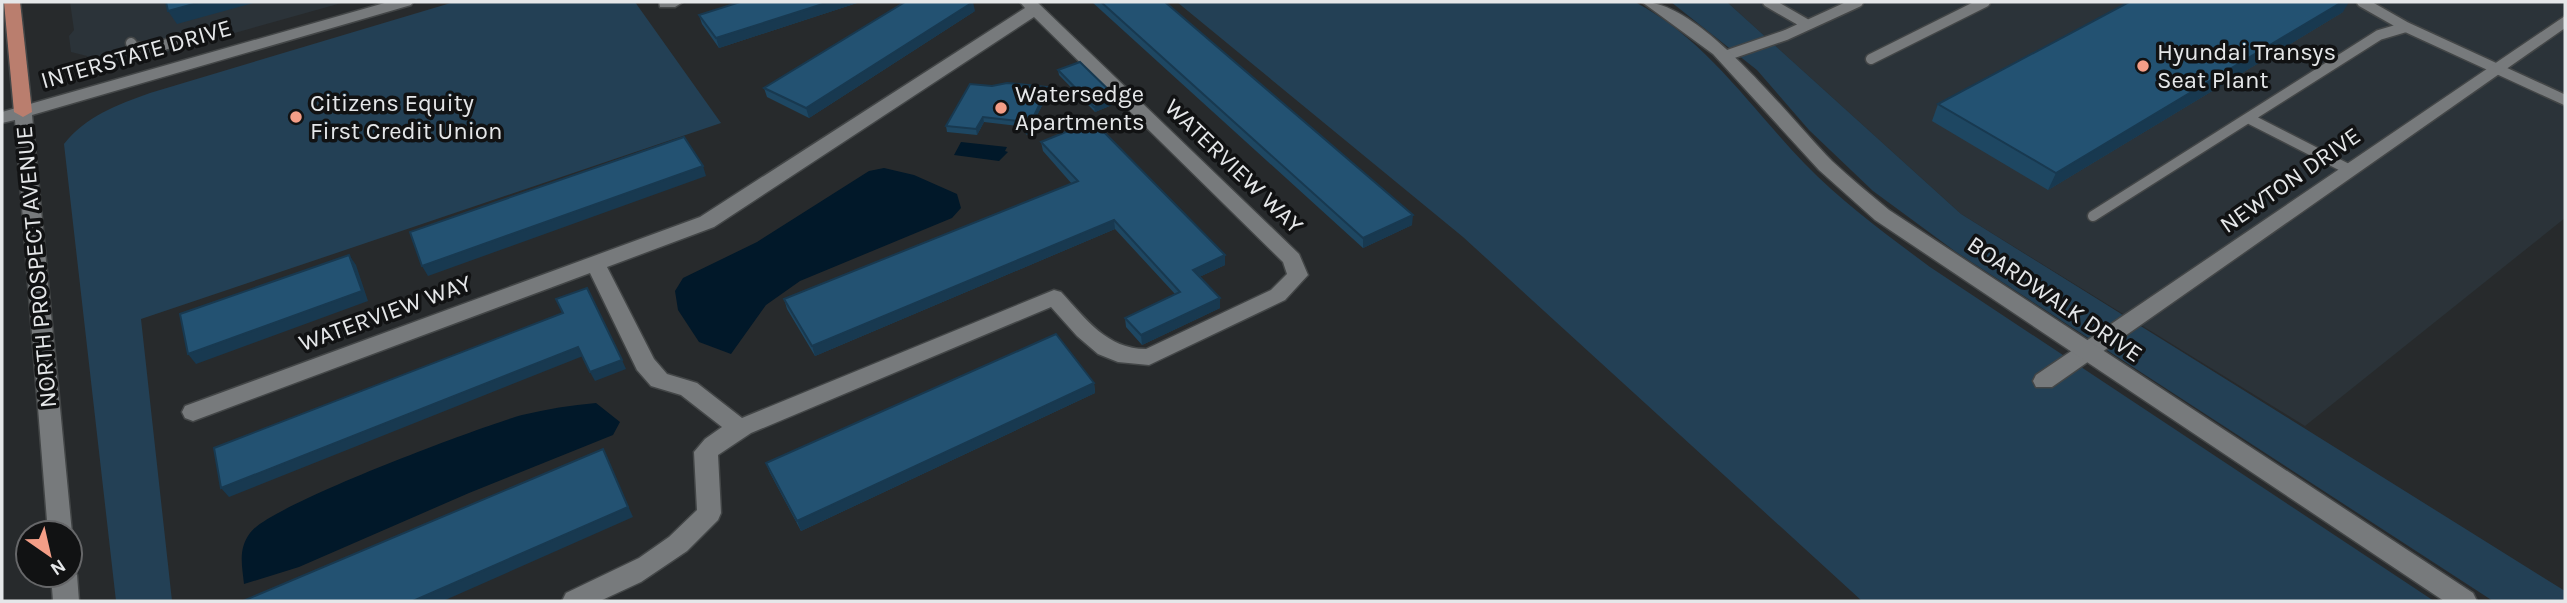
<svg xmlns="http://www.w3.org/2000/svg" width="2567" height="603" viewBox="0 0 2567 603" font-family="Karla,sans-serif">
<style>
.built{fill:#2b3339}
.green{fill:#234055}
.water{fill:#011829}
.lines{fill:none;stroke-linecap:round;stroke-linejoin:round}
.lane-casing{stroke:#434647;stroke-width:13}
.street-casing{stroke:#434647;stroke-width:3}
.secondary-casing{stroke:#434647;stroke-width:3}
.primary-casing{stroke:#434647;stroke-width:3}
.lane{stroke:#777a7c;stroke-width:10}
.street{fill:#777a7c;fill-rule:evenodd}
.secondary{fill:#777a7c;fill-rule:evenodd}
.primary{fill:#ba7e6e;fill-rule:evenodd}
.wall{fill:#1e4762}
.shaded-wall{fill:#183950}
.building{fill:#235272;stroke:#183950;stroke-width:2}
.poi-dot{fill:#f49e87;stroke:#111213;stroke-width:2.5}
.labels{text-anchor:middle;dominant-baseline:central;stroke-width:7;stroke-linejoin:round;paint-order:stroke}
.poi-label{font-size:24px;fill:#e5e7e9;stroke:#111213;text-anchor:start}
.street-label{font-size:24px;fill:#e5e7e9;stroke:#111213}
</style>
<rect width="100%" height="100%" fill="#272a2c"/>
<path class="built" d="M70,2H345L138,60L100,66L89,65L87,56L71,52L69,36L74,30Z
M1727,2H2565V218L2305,426L1961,214Z"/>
<path class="green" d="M454,2H635L721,123L141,319L172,601H116L64,144C86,116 117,105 150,93Z
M1177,2H1635C1707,40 1750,107 1805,164C1843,203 1887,235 1930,267L2434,601H1862L1463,237Z
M1671,2H1727L1961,214L2565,591V601H2493L1956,252L1873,191L1809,130L1757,70Z"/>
<path class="water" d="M961,142L1007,147L1005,151L1008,152L999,161L954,155Z
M884,168L914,175L957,194L961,208L952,218L800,281L766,305L731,354L699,342L678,310L675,291L683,278L757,242L869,171Z
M596,403L620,422L613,435L469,493L299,567L244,584C242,565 238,549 250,533C269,505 480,427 522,415C547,409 571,405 596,403Z"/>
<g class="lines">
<g class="lane-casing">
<path id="lane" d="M1768,2L1808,25
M2362,2L2406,27L2565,100
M131,43L134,47L153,48L178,41
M1725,56L1786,35L1858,2
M1871,59L1985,2
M2248,118L2348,169
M2093,216L2379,35L2406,27"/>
</g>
<g class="street-casing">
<path id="street" d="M659,2H683L675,7H660Z
M1020,2H1037L1299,254L1308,275L1285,300L1149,365L1118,362L1098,354L1077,336L1051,307L751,433L718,455L721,513L718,520L687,551L641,582L600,601H562L566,593L639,558L669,537L697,510L694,452L705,439L722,427L681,395L651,386L637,370L590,273L201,418L193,421L185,418L182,412L185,406L700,217L1025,8ZM1034,17L1283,262L1287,274L1271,290L1146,349C1107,349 1086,319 1061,292L1054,290L742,418L697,383L667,374L654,359L607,267L714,227Z
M2565,16V28L2052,387H2036L2033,381L2036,375Z"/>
</g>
<g class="secondary-casing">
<path id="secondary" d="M388,2H413L411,5L32,115L72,533L70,537V533H48L15,120L2,123V112Z
M1642,2C1700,0 1791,120 1832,161C1850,178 1870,194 1889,210L2473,593L2477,601H2444L1875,220L1819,170L1713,54Z
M70,567L77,575L79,601H53L51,575H70Z"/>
</g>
<g class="primary-casing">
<path id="primary" d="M4,2H20L32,112L23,117L14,112Z"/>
</g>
<use href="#lane" class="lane"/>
<use href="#street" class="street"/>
<use href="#secondary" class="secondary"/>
<use href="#primary" class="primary"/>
</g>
<path class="wall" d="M740,2H860L719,48L702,24L699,15Z
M1092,2H1165L1412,225L1363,248Z
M975,11L809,118L767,97L764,88Z
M2343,12L2048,190L1932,121L1938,104Z
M1058,70L1117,98V103L1095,112L1059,75Z
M1049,92L1027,135L1019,126L984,122L977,135L947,132L946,126Z
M1041,142L1225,255V265L1199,277L1220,308L1142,345L1126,327L1125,318L1175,294L1115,229L815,356L787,309L784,299L1072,184L1043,151Z
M1094,383L1095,393L801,531L770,473L766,463Z"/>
<path class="shaded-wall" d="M201,2H257L177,24L168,11Z
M829,2H860L719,48L716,38Z
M973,2L975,11L809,118L806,108Z
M2342,2H2349L2343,12L2048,190L2056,173Z
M1048,87L1049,92L1027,135V130Z
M1117,98V103L1095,112L1094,107Z
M983,117L984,122L977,135L976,129Z
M703,166L706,176L428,276L422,266Z
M1413,215L1412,225L1363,248V238Z
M1114,220L1115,229L815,356L812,346Z
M349,255L356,265L368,301L196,364L188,354Z
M1225,255V265L1193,280V270Z
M1220,298V308L1142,345L1141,335Z
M578,347L583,356L229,497L221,488Z
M622,360L626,369L595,381L590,372Z
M1094,383L1095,393L801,531L797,521Z
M603,449L633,517L443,601H413Z"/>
<path class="building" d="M166,2H201L168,11Z
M740,2H829L716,38L699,15Z
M905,2H973L806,108L764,88Z
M1101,2H1165L1413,215L1363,238Z
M2129,2H2342L2056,173L1938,104Z
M1080,62L1117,98L1094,107L1058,70Z
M1007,83L1048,87L1027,130L1018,121L983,117L976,129L946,126L970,84L992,86Z
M1093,121L1225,255L1193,270L1220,298L1141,335L1125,318L1180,292L1114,220L812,346L784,299L1078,181L1041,142Z
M684,137L703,166L422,266L410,232Z
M349,255L362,291L188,354L180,314Z
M587,288L622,360L590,372L578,347L221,488L214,448L563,313L556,299Z
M1056,334L1094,383L797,521L766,463Z
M603,449L628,507L413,601H243Z"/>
<g class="poi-dot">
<circle cx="2143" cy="66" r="7"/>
<circle cx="1001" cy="108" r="7"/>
<circle cx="296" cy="117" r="7"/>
</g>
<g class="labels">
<g class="poi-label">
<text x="2157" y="52">Hyundai Transys<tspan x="2157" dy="28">Seat Plant</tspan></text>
<text x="1015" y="94">Watersedge<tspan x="1015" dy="28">Apartments</tspan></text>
<text x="310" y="103">Citizens Equity<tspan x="310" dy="28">First Credit Union</tspan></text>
</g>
<g class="street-label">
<text transform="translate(136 54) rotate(-16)">INTERSTATE DRIVE</text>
<text transform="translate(1234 166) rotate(44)">WATERVIEW WAY</text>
<text transform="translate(2290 180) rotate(-35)">NEWTON DRIVE</text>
<text transform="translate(36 267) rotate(-95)">NORTH PROSPECT AVENUE</text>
<text transform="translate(2055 299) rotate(34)">BOARDWALK DRIVE</text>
<text transform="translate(385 313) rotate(-20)">WATERVIEW WAY</text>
</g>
</g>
<rect width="2567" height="603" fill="none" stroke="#e5e7e9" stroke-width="7"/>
<g transform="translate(49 554) rotate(146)"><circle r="33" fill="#111213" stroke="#666769" stroke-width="2"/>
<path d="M0-5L12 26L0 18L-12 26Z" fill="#f49e87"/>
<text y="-10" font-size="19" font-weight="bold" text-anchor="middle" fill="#e5e7e9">N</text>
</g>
</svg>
